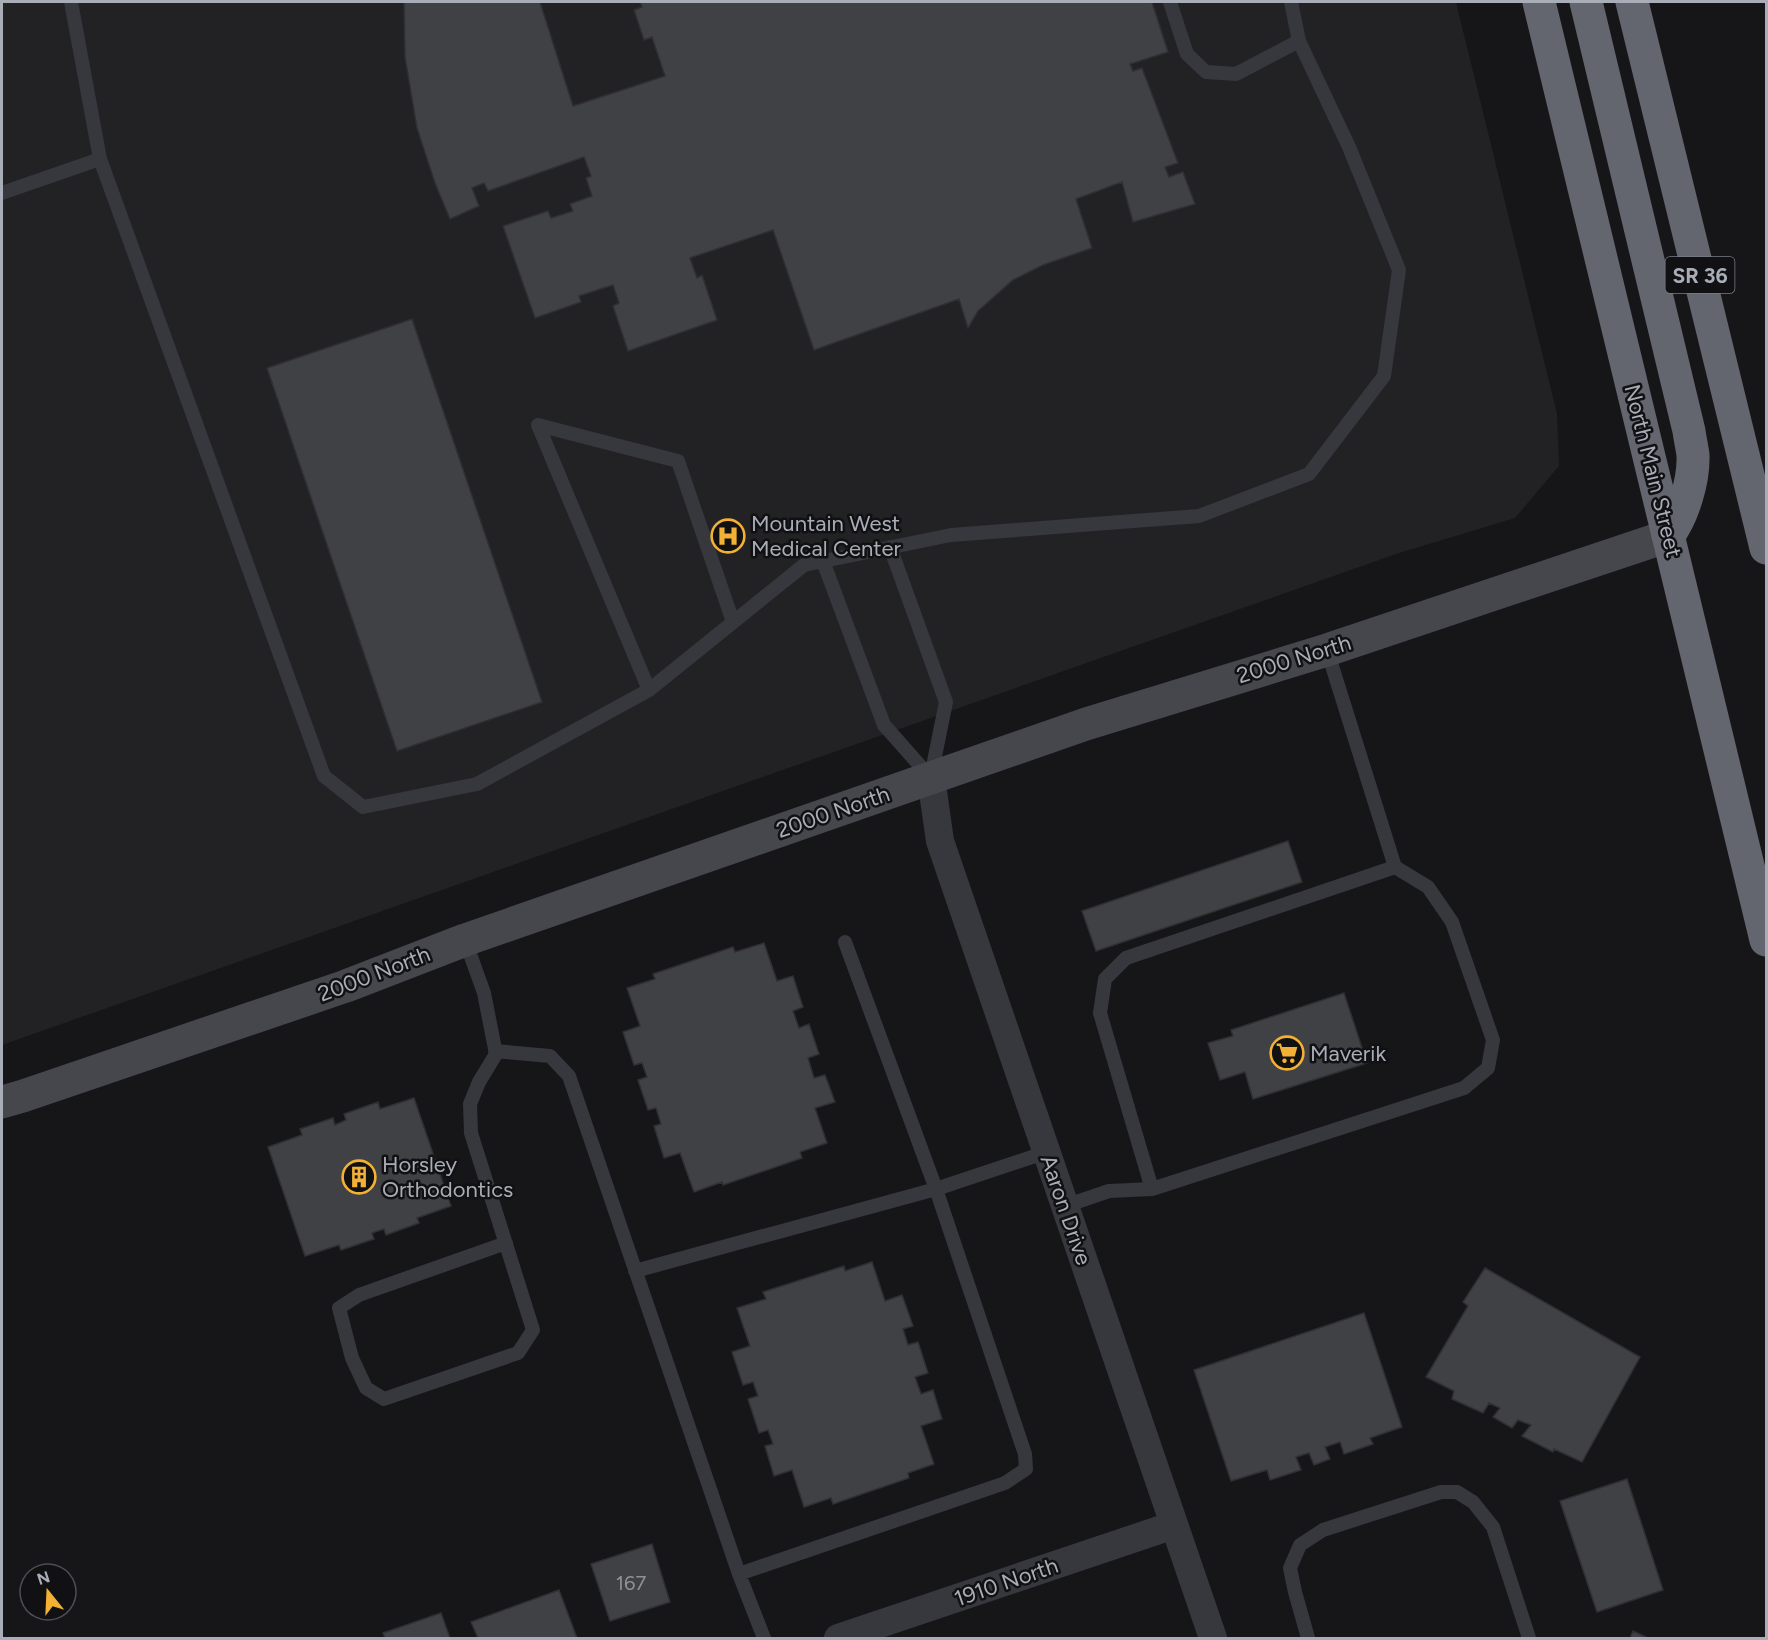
<svg xmlns="http://www.w3.org/2000/svg" width="1768" height="1640" viewBox="0 0 1768 1640" font-family="Figtree,sans-serif">
<style>
.built{fill:#222225}
.building{fill:#404145;stroke:#303034;stroke-width:1.5}
.lines{fill:none;stroke-linecap:round;stroke-linejoin:round}
.lane{stroke:#37383d;stroke-width:14}
.street{stroke:#37383d;stroke-width:28}
.secondary{stroke:#45474d;stroke-width:33}
.highway{stroke:#63666e;stroke-width:33}
.labels{text-anchor:middle;dominant-baseline:central;stroke-width:5;stroke-linejoin:round;paint-order:stroke}
.number-label{font-size:20px;fill:#8e929b}
.shield{fill:#111113;stroke:#7b7e86;stroke-width:1.5}
.shield-label{font-size:21px;font-weight:bold;fill:#a8adb8}
.street-label{font-size:22px;fill:#a8adb8;stroke:#111113}
.poi-label{font-size:22px;fill:#a8adb8;stroke:#111113;text-anchor:start}
</style>
<rect width="100%" height="100%" fill="#161618"/>
<path class="built" d="M2,2H1456L1557,414L1559,466L1515,518L1396,554L2,1045Z"/>
<path class="building" d="M404,2H540L573,106L665,76L652,37L644,40L634,10L642,7L640,2H1152L1168,52L1130,64L1133,71L1142,68L1178,163L1165,167L1169,177L1183,172L1195,204L1133,222L1122,182L1076,199L1092,248L1043,265L1013,280L978,311L968,328L959,299L814,350L773,230L690,258L697,278L702,275L717,320L628,351L613,306L619,303L613,285L579,296L581,302L535,318L503,226L548,211L551,218L573,211L570,204L592,196L586,178L591,176L584,157L488,191L484,183L472,188L479,206L450,219L435,183L417,128L405,57Z
M412,319L542,702L397,751L267,368Z
M1288,841L1302,882L1096,951L1082,911Z
M764,943L777,981L793,976L803,1007L793,1011L799,1028L809,1024L819,1054L808,1058L814,1078L825,1075L835,1102L815,1108L827,1143L800,1152L802,1158L723,1185L722,1182L694,1192L680,1153L664,1158L654,1126L661,1124L656,1108L648,1110L638,1080L647,1077L642,1063L634,1065L623,1032L640,1026L627,988L655,979L653,974L733,947L735,952Z
M1344,993L1367,1063L1253,1099L1245,1072L1220,1080L1208,1043L1233,1036L1231,1030Z
M414,1098L451,1206L417,1218L419,1223L386,1235L384,1229L372,1233L374,1239L341,1250L339,1245L305,1256L268,1147L302,1135L300,1129L333,1118L335,1125L346,1120L344,1114L378,1102L380,1109Z
M872,1262L885,1301L902,1295L913,1326L903,1329L908,1345L918,1342L928,1373L915,1377L921,1394L933,1390L942,1419L921,1426L934,1464L908,1473L909,1478L833,1504L831,1498L804,1507L792,1470L774,1476L765,1446L773,1444L768,1430L759,1433L748,1399L758,1396L753,1382L743,1385L732,1352L750,1346L737,1308L766,1299L763,1292L844,1266L845,1271Z
M1485,1268L1640,1357L1582,1462L1554,1449L1553,1452L1522,1436L1531,1425L1518,1420L1512,1428L1493,1417L1500,1408L1489,1403L1483,1413L1452,1399L1454,1391L1426,1377L1468,1306L1463,1302Z
M1364,1313L1402,1427L1370,1438L1373,1444L1344,1454L1340,1442L1325,1447L1330,1459L1314,1465L1309,1453L1296,1457L1301,1470L1270,1480L1267,1470L1231,1481L1194,1370Z
M1627,1479L1663,1590L1597,1612L1560,1501Z
M652,1544L670,1602L610,1621L591,1564Z
M559,1590L577,1638H478L471,1622Z
M441,1613L450,1638H385L383,1633Z
M1633,1631L1648,1638H1630Z"/>
<g class="lines">
<path class="lane" d="M71,2L100,159
M1170,2L1187,54L1206,72L1236,74L1299,41
M2,193L100,159L324,776L363,807L477,784L649,690L804,565L951,535L1199,516L1309,474L1384,376L1399,270L1349,147L1299,41L1291,2
M890,547L946,702L931,776
M823,561L884,725L931,778
M649,690L538,425L678,461L733,622
M465,940L484,993L496,1054L479,1082L470,1104L471,1133L533,1330L518,1353L384,1399L366,1388L352,1358L339,1308L359,1295L506,1243
M495,1051L550,1056L569,1076L739,1574L764,1638
M1152,1189L1100,1013L1105,979L1126,958L1395,867
M1065,1206L1109,1191L1152,1189L1464,1088L1488,1068L1493,1040L1452,922L1428,887L1395,867L1327,650
M635,1271L936,1189L1047,1152
M739,1574L1005,1483L1026,1469L1025,1454L936,1189L845,942
M1308,1638L1295,1592L1290,1568L1300,1545L1323,1530L1441,1492H1457L1473,1502L1493,1527L1529,1638"/>
<path class="street" d="M931,778L940,841L1213,1638
M838,1638L1174,1525"/>
<path class="secondary" d="M2,1102L23,1096L346,986L465,940L1086,724L1327,650L1668,536"/>
<path class="highway" d="M1539,2L1766,940
M1586,2L1689,431C1690,439 1692,447 1693,455C1694,480 1683,517 1668,536
M1632,2L1766,548"/>
</g>
<defs>
<g id="hospital-ring" transform="scale(1.725)"><circle r="9.5" fill="#111113" stroke="#f2b134" stroke-width="1.5"/><path d="M-5-5h3v3.5h4V-5h3V5h-3V1.5h-4V5h-3Z" fill="#f2b134"/></g>
<g id="supermarket-ring" transform="scale(1.725)"><circle r="9.5" fill="#111113" stroke="#f2b134" stroke-width="1.5"/><path d="M-6-5.5h2.5l.6 2H6L4.5 2H-2.5L-4.4-4H-6ZM-1.5 3.2a1.3 1.3 0 1 0 .1 0ZM3 3.2a1.3 1.3 0 1 0 .1 0Z" fill="#f2b134"/></g>
<g id="building-ring" transform="scale(1.725)"><circle r="9.5" fill="#111113" stroke="#f2b134" stroke-width="1.5"/><path d="M-4-6H4V6H1V3H-1V6H-4ZM-2.5-4.3h1.7v1.8h-1.7ZM.8-4.3h1.7v1.8H.8ZM-2.5-1h1.7V.8h-1.7ZM.8-1h1.7V.8H.8Z" fill="#f2b134"/></g>
</defs>
<g fill-rule="evenodd">
<use href="#hospital-ring" x="728" y="536"/>
<use href="#supermarket-ring" x="1287" y="1053"/>
<use href="#building-ring" x="359" y="1177"/>
</g>
<g class="labels">
<g class="number-label">
<text x="631" y="1583">167</text>
</g>
<rect class="shield" x="1665.5" y="257" width="69" height="36" rx="4.5"/>
<g class="shield-label">
<text x="1700" y="275">SR 36</text>
</g>
<g class="street-label">
<text transform="translate(1653 471) rotate(76)">North Main Street</text>
<text transform="translate(1294 659) rotate(-17)">2000 North</text>
<text transform="translate(833 812) rotate(-19)">2000 North</text>
<text transform="translate(374 974) rotate(-21)">2000 North</text>
<text transform="translate(1066 1210) rotate(71)">Aaron Drive</text>
<text transform="translate(1006 1582) rotate(-19)">1910 North</text>
</g>
<g class="poi-label">
<text x="751" y="523">Mountain West<tspan x="751" dy="25">Medical Center</tspan></text>
<text x="1310" y="1053">Maverik</text>
<text x="382" y="1164">Horsley<tspan x="382" dy="25">Orthodontics</tspan></text>
</g>
</g>
<rect width="1768" height="1640" fill="none" stroke="#a8adb8" stroke-width="6"/>
<g transform="translate(48 1592) rotate(342)"><circle r="28" fill="#111113" stroke="#4d4f55" stroke-width="1.5"/>
<path d="M0-4.5L10 22L0 15L-10 22Z" fill="#f2b134"/>
<text y="-9" font-size="16" font-weight="bold" text-anchor="middle" fill="#a8adb8">N</text>
</g>
</svg>
